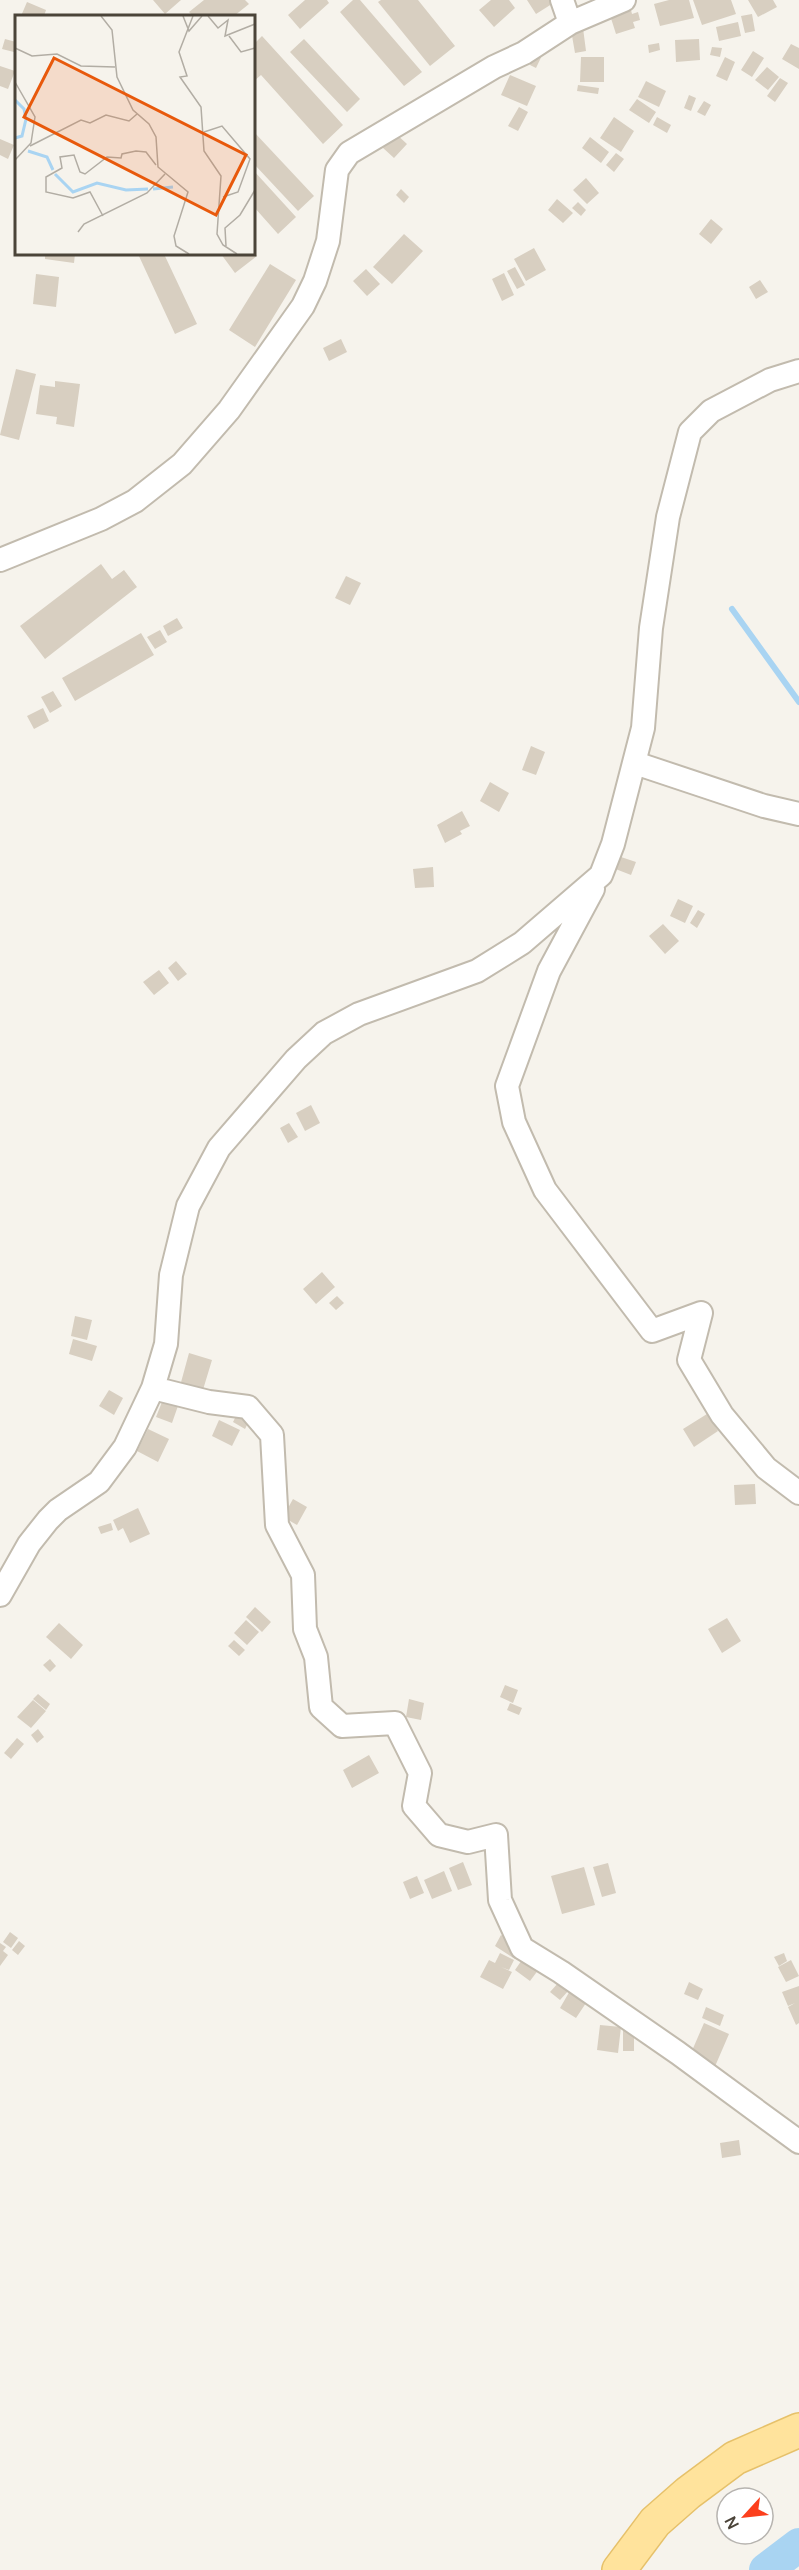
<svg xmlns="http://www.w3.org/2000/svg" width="799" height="2570" viewBox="0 0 799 2570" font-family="Manrope,sans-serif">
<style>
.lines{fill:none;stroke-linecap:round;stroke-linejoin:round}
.stream{stroke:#a9d4f2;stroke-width:6}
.river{stroke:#a9d4f2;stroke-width:34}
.building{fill:#d8cfc1}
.minor-casing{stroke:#c2bbae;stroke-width:26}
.primary-casing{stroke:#e6c16a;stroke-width:36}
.minor{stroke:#fff;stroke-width:22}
.primary{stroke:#ffe39c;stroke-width:33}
.inset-river{fill:none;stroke:#a9d4f2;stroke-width:3}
.inset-road{fill:none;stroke:#b2ada4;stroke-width:1.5}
.view{fill:#e8590c;fill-opacity:0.15;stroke:#e8590c;stroke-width:3}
.inset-edge{fill:none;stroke:#4b4439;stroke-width:3}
</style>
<rect width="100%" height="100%" fill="#f6f3ec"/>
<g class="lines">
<path class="stream" d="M732,609L799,702"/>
<path class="river" d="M766,2570L799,2545"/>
</g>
<path class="building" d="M153,0H181L165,14Z
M204,0H245L249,4L234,16H193L189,12Z
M305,0H327L329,3L300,29L288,15Z
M353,0H360L422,72L404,86L340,12Z
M381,0H418L455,46L430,66L378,2Z
M491,0H509L515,8L494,27L479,10Z
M527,0H553L555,2L536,14Z
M669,0H689L694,18L660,26L654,4Z
M693,0H731L736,14L702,25Z
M748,0H773L777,7L758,17Z
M27,2L46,10L44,16H21Z
M630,6L632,14L638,12L640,20L633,22L635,28L616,34L609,12Z
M752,14L755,31L745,33L741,16Z
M738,22L741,36L719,41L716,27Z
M583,28L586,51L575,53L571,30Z
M262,36L343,125L323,144L261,75L254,81V44Z
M5,39L16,42L14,52L2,49Z
M304,39L360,99L347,112L290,52Z
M699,39L700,60L676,62L675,40Z
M659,43L660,50L649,53L648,45Z
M540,44L546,47L536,68L530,65Z
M791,44L799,48V69L782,59Z
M712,47L722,48L720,57L710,55Z
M753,51L764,58L752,77L741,70Z
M581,57H604V82H580Z
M725,57L735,62L727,81L716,76Z
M0,66L15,71L8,89L0,86Z
M767,67L779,77L768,90L755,80Z
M510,75L536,86L527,106L501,95Z
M780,78L788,83L775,102L767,96Z
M646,81L666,91L659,107L638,97Z
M578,85L599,88L598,94L577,91Z
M689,95L696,98L691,111L684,108Z
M637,99L656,112L649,123L629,110Z
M704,101L711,105L705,116L697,112Z
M519,107L528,112L518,131L508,126Z
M614,117L634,131L621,152L600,138Z
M657,117L671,125L667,133L653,125Z
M254,132L314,196L298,211L254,164Z
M395,133L407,144L394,158L382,147Z
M590,137L609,152L601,163L582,148Z
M0,139L14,145L8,159L0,155Z
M616,153L624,159L614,172L606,165Z
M254,171L296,217L278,234L254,207Z
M586,178L599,193L587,204L573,190Z
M401,189L409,197L404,203L396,195Z
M557,199L573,213L563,223L548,210Z
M578,202L586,210L581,216L572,208Z
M711,219L723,229L711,244L699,234Z
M404,234L423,251L392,284L373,267Z
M534,248L546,270L526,281L514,259Z
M254,251L257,256L235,273L221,254H254Z
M45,254H75L74,263L45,259Z
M138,254H164L197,324L175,334Z
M270,264L296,280L255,347L229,330Z
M515,267L525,285L517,289L507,271Z
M366,269L380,284L367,296L353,281Z
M504,273L514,295L502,301L492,279Z
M36,274L59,277L56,307L33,304Z
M760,280L768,292L756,299L749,287Z
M341,339L347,352L329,361L323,348Z
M16,369L36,374L19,440L0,435Z
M55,381L80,384L74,427L56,424L57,417L36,414L40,385L55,387Z
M101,564L112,579L124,570L137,587L45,659L20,626Z
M346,576L361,583L350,605L335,598Z
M177,618L183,628L168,636L163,626Z
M160,630L167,642L155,649L147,637Z
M141,633L154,655L75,701L62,678Z
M53,691L62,706L50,713L41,697Z
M43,708L49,721L34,729L27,716Z
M531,746L545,752L536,775L522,770Z
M490,782L509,793L499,812L480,801Z
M462,811L470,826L460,831L462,834L445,843L437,825Z
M618,856L636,862L631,875L613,868Z
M433,867L434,887L415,888L413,869Z
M678,899L693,906L685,923L670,916Z
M698,910L705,914L697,928L690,923Z
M663,924L679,941L665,954L649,936Z
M176,961L187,974L178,981L168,968Z
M159,970L169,983L154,995L143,982Z
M311,1105L320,1123L305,1131L296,1113Z
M289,1123L298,1137L288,1143L280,1128Z
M322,1272L335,1287L316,1304L303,1289Z
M337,1296L344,1303L336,1310L329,1303Z
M75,1316L92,1320L87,1340L71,1336Z
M73,1339L97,1346L92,1361L69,1354Z
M189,1353L212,1360L202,1393L180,1386Z
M109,1390L123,1398L114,1415L99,1406Z
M164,1397L179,1403L172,1423L156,1417Z
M239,1410L251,1417L245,1429L233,1422Z
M707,1414L718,1431L694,1447L683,1429Z
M219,1420L240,1430L232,1446L212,1436Z
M148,1429L169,1439L158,1462L137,1451Z
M755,1484L756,1504L735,1505L734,1485Z
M293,1499L307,1507L297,1525L283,1517Z
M138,1508L150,1534L130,1543L123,1528L118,1531L113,1520Z
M111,1523L113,1530L101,1534L98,1527Z
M255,1607L271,1622L262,1632L246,1617Z
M727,1618L741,1641L722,1653L708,1629Z
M246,1620L259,1632L247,1645L234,1633Z
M59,1623L83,1645L71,1659L46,1637Z
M234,1640L245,1650L239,1656L228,1646Z
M50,1659L56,1666L50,1672L43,1665Z
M505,1685L518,1690L513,1703L500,1697Z
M38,1694L50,1704L46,1710L33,1699Z
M409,1699L424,1703L421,1720L406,1717Z
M33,1700L46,1711L31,1728L17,1717Z
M510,1703L522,1708L519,1715L507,1710Z
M38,1729L44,1737L37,1743L31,1735Z
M17,1738L24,1744L11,1759L4,1753Z
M369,1755L379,1773L352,1788L343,1770Z
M463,1862L472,1885L458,1890L449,1868Z
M608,1863L616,1893L602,1897L593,1867Z
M584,1867L595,1905L562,1914L551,1876Z
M444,1871L452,1891L432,1899L424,1880Z
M417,1876L424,1893L410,1899L403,1882Z
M10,1932L18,1938L11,1948L3,1942Z
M501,1935L522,1948L515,1959L495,1946Z
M19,1941L25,1946L18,1955L12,1950Z
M0,1943L6,1947L3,1951L8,1955L0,1966Z
M500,1953L514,1960L509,1970L501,1967L512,1972L503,1989L480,1977L489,1960L495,1963Z
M784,1953L787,1961L779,1966L774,1957Z
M526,1954L542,1965L530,1981L515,1970Z
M791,1960L799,1976L786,1982L778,1967Z
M559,1982L569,1990L560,2000L550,1992Z
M689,1982L703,1989L698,2000L684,1994Z
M799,1986V2023L796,2025L788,2007L795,2003L788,2006L782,1992Z
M571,1989L588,2000L576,2018L560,2008Z
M706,2007L724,2015L720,2026L702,2018Z
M704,2023L729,2034L713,2071L688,2060Z
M600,2025L621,2027L618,2053L597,2050Z
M623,2029H634V2051H623Z
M739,2140L741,2155L722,2158L720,2143Z"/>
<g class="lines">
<g class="minor-casing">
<path id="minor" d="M562,0L570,23
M0,560L101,519L135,501L182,464L229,410L303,306L315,281L328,241L337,170L349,153L494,67L524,53L570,23L624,0
M635,763L764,806L799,814
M593,889L549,971L507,1086L514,1122L545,1190L652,1331L701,1313L689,1360L722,1415L766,1468L799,1493
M153,1388L209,1402L248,1407L272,1435L277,1525L303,1575L305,1629L316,1657L321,1707L342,1726L395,1723L420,1773L414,1806L439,1835L468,1842L496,1835L500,1900L522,1948L561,1972L678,2053L799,2142
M0,1595L29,1544L48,1520L58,1510L99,1482L125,1447L153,1388L166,1344L171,1275L188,1206L219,1148L296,1059L324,1033L359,1014L477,971L522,943L601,875L613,844L643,728L651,628L668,517L690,432L711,411L770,380L799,371"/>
</g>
<g class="primary-casing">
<path id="primary" d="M619,2570L655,2522L688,2493L735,2458L799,2430"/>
</g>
<use href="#minor" class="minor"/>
<use href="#primary" class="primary"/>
</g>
<g transform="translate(15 15)">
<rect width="240" height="240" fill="#f6f3ec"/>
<path class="inset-river" d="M0,85L9,94L11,104L7,121L0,123M13,136L32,142L38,155M40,159L58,177L82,168L111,175L133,174M138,174L158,172"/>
<path class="inset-road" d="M86,1L97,15L102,62L118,95L134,109L141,122L143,152L173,177L159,221L161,231L174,239M168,1L174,16L187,1M178,1L164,37L172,61L165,62L186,92L189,136L206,161L202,219L208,230L222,239M193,1L203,13L213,5L210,21L240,9M214,21L226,37L240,33M0,33L17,41L42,39L66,51L100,52M0,67L20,102L16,128L0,145M189,117L207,111L235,144L223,177L208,182M15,131L66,105L75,108L91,100L114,106L122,99M88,201L75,177L58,183L31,177V162L47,153L45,142L59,140L65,157L70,159L92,142L106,143L107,139L121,136L131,137L141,150M63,217L69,209L132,178L150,159M211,231L210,213L225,200L240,175"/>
<path class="view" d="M39,43L231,140L201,200L9,102Z"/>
<rect width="240" height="240" class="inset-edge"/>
</g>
<g transform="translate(745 2516) rotate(243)"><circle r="28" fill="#ffffff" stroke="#b7b4b0" stroke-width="1.5"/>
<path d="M0-4.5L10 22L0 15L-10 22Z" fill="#fc3f1d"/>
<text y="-9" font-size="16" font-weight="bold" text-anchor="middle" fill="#4b4439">N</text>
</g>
</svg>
